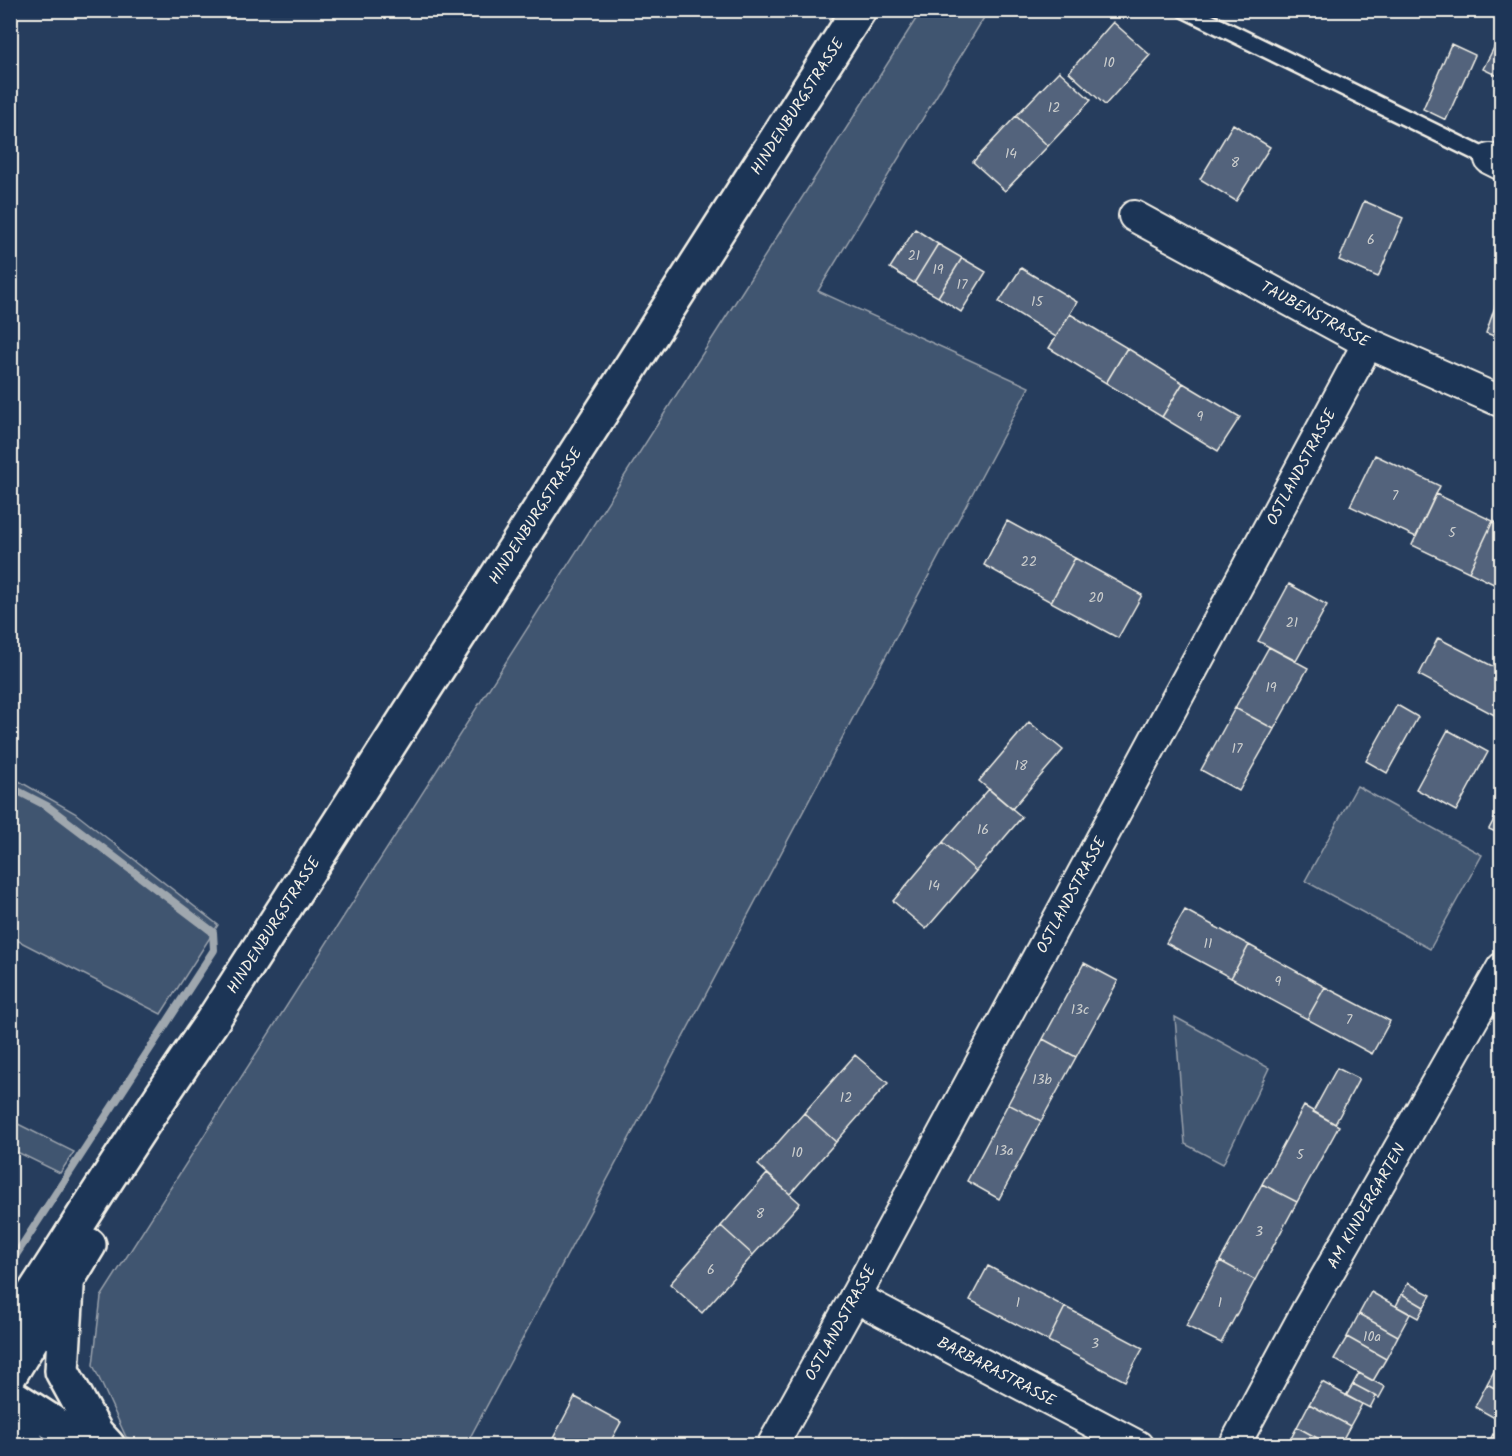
<svg xmlns="http://www.w3.org/2000/svg" width="1512" height="1456" viewBox="0 0 1512 1456" font-family="Kalam,sans-serif">
<style>
.green{fill:#40546f;stroke:#9aa2ac;stroke-width:1.5}
.lines{fill:none;stroke-linecap:round;stroke-linejoin:round}
.stream{stroke:#9fa7ae;stroke-width:8}
.building{fill:#52647b;stroke:#f4f1e8;stroke-width:1.5}
.service-casing{stroke:#f4f1e8;stroke-width:20}
.minor-casing{stroke:#f4f1e8;stroke-width:34}
.tertiary-casing{stroke:#f4f1e8;stroke-width:38}
.primary-casing{stroke:#f4f1e8;stroke-width:38}
.service{stroke:#1d3557;stroke-width:15}
.minor{stroke:#1d3557;stroke-width:30}
.tertiary{stroke:#1d3557;stroke-width:33}
.primary{stroke:#1d3557;stroke-width:33}
.labels{text-anchor:middle;dominant-baseline:central;stroke-width:5;stroke-linejoin:round;paint-order:stroke}
.number-label{font-size:14px;fill:#cccecd}
.street-label{font-size:16px;fill:#f4f1e8;stroke:#1d3557}
</style>
<rect width="100%" height="100%" fill="#263d5d"/>
<filter id="ink" filterUnits="userSpaceOnUse"><feTurbulence type="fractalNoise" baseFrequency=".0167" numOctaves="2"/><feDisplacementMap in="SourceGraphic" scale="12" xChannelSelector="R" yChannelSelector="G"/><feConvolveMatrix kernelMatrix="1 2 1 2 8 2 1 2 1" color-interpolation-filters="sRGB"/></filter>
<g filter="url(#ink)">
<path class="green" d="M921,11H988L818,291L1029,387L466,1445H141L126,1437L93,1365L101,1297Z
M10,776L75,813L218,925L161,1014L11,937Z
M1357,786L1482,855L1430,949L1305,881Z
M1175,1017L1269,1068L1223,1164L1185,1144Z
M10,1120L74,1152L60,1173L11,1149Z"/>
<g class="lines">
<path class="stream" d="M10,787L47,806L213,932L214,950L10,1264"/>
</g>
<path class="building" d="M1113,22L1150,55L1105,105L1069,72Z
M1502,32V78L1483,69Z
M1451,44L1475,55L1446,120L1423,109Z
M1059,71L1091,100L1048,146L1016,116Z
M1016,116L1048,146L1005,191L973,162Z
M1233,124L1270,147L1236,201L1200,179Z
M1364,201L1403,218L1378,277L1339,260Z
M915,229L938,244L914,283L890,268Z
M938,244L962,258L938,297L914,283Z
M962,258L986,272L961,312L938,297Z
M1021,268L1077,302L1056,337L999,302Z
M1502,286V339L1486,333Z
M1070,314L1127,348L1106,383L1049,348Z
M1127,348L1183,383L1162,417L1106,383Z
M1183,383L1240,417L1218,451L1162,417Z
M1375,455L1440,486L1416,537L1350,506Z
M1436,494L1493,521L1469,572L1412,545Z
M1007,521L1075,558L1051,602L984,565Z
M1493,521L1502,526V588L1469,572Z
M1075,558L1142,595L1118,638L1051,602Z
M1289,584L1327,605L1296,661L1258,641Z
M1438,638L1502,671V719L1419,675Z
M1269,647L1308,668L1274,729L1235,708Z
M1397,705L1418,717L1387,773L1366,761Z
M1235,708L1274,729L1239,791L1201,770Z
M1029,722L1063,750L1012,809L979,781Z
M1448,730L1488,752L1456,811L1416,789Z
M989,789L1022,817L976,871L943,842Z
M1502,804V835L1489,829Z
M943,842L976,871L926,929L893,901Z
M1185,910L1249,945L1231,978L1166,943Z
M1249,945L1325,987L1307,1019L1231,978Z
M1084,963L1118,981L1076,1057L1043,1039Z
M1325,987L1390,1021L1372,1054L1307,1019Z
M1043,1039L1076,1057L1041,1121L1008,1104Z
M855,1055L888,1083L836,1142L804,1113Z
M1337,1068L1359,1079L1335,1124L1313,1112Z
M1008,1104L1041,1121L999,1199L967,1181Z
M1304,1106L1339,1126L1297,1202L1262,1184Z
M804,1113L836,1142L790,1194L758,1165Z
M767,1174L800,1203L753,1255L721,1226Z
M1262,1184L1297,1202L1255,1280L1220,1261Z
M721,1226L753,1255L702,1313L670,1284Z
M1220,1261L1255,1280L1221,1343L1186,1326Z
M988,1266L1065,1307L1048,1341L970,1300Z
M1408,1283L1431,1295L1424,1307L1402,1294Z
M1371,1292L1410,1314L1398,1336L1359,1314Z
M1402,1294L1424,1307L1418,1318L1396,1306Z
M1065,1307L1143,1348L1125,1381L1048,1341Z
M1359,1314L1398,1336L1386,1359L1347,1337Z
M1347,1337L1386,1359L1373,1381L1334,1359Z
M1499,1362L1502,1364V1392L1487,1384Z
M1359,1373L1385,1387L1379,1398L1353,1384Z
M1322,1382L1362,1404L1350,1426L1309,1404Z
M1353,1384L1376,1396L1370,1408L1346,1396Z
M1487,1384L1502,1392V1422L1475,1407Z
M575,1397L621,1422L608,1446H549Z
M1309,1404L1350,1426L1339,1446H1332L1297,1427Z
M1297,1427L1332,1446H1287Z
M1493,1434L1502,1439V1446H1487Z
M902,1439L913,1446H898Z"/>
<g class="lines">
<g class="service-casing">
<path id="service" d="M1185,10L1490,159"/>
</g>
<g class="minor-casing">
<g id="minor">
<path d="M1490,159L1502,165"/>
<path id="s1" d="M1134,216L1368,343L1502,402"/>
<path id="s2" d="M855,1297L1138,1446"/>
<path id="s3" d="M772,1446L855,1297L1368,343"/>
<path id="s4" d="M1234,1446L1306,1312L1502,968"/>
</g>
</g>
<g class="tertiary-casing">
<path id="tertiary" d="M10,1395L89,1446
M10,1434L29,1446"/>
</g>
<g class="primary-casing">
<g id="primary">
<path d="M67,1287L62,1371L96,1433L108,1446"/>
<path id="s5" d="M10,1330C77,1227 141,1123 211,1023L859,10"/>
<path d="M10,1375L89,1245"/>
</g>
</g>
<use href="#service" class="service"/>
<use href="#minor" class="minor"/>
<use href="#tertiary" class="tertiary"/>
<use href="#primary" class="primary"/>
</g>
</g>
<g class="labels">
<g class="number-label">
<text x="1109" y="63">10</text>
<text x="1054" y="108">12</text>
<text x="1011" y="154">14</text>
<text x="1235" y="163">8</text>
<text x="1371" y="240">6</text>
<text x="914" y="256">21</text>
<text x="938" y="270">19</text>
<text x="962" y="285">17</text>
<text x="1037" y="302">15</text>
<text x="1200" y="417">9</text>
<text x="1395" y="496">7</text>
<text x="1452" y="533">5</text>
<text x="1029" y="562">22</text>
<text x="1096" y="598">20</text>
<text x="1292" y="623">21</text>
<text x="1271" y="688">19</text>
<text x="1237" y="749">17</text>
<text x="1021" y="766">18</text>
<text x="983" y="830">16</text>
<text x="934" y="886">14</text>
<text x="1208" y="944">11</text>
<text x="1278" y="982">9</text>
<text x="1080" y="1010">13c</text>
<text x="1349" y="1020">7</text>
<text x="1042" y="1080">13b</text>
<text x="846" y="1098">12</text>
<text x="1004" y="1151">13a</text>
<text x="797" y="1153">10</text>
<text x="1300" y="1155">5</text>
<text x="760" y="1214">8</text>
<text x="1259" y="1232">3</text>
<text x="711" y="1270">6</text>
<text x="1018" y="1303">1</text>
<text x="1220" y="1303">1</text>
<text x="1372" y="1337">10a</text>
<text x="1095" y="1344">3</text>
</g>
<g class="street-label">
<text stroke="none"><textPath href="#s5" startOffset="1455">HINDENBURGSTRASSE</textPath></text>
<text stroke="none"><textPath href="#s1" startOffset="206">TAUBENSTRASSE</textPath></text>
<text stroke="none"><textPath href="#s3" startOffset="1113">OSTLANDSTRASSE</textPath></text>
<text stroke="none"><textPath href="#s5" startOffset="969">HINDENBURGSTRASSE</textPath></text>
<text stroke="none"><textPath href="#s3" startOffset="627">OSTLANDSTRASSE</textPath></text>
<text stroke="none"><textPath href="#s5" startOffset="483">HINDENBURGSTRASSE</textPath></text>
<text stroke="none"><textPath href="#s4" startOffset="274">AM KINDERGARTEN</textPath></text>
<text stroke="none"><textPath href="#s3" startOffset="141">OSTLANDSTRASSE</textPath></text>
<text stroke="none"><textPath href="#s2" startOffset="160">BARBARASTRASSE</textPath></text>
</g>
</g>
<rect width="1512" height="1456" fill="none" stroke="#1d3557" stroke-width="36"/>
<rect x="18" y="18" width="1476" height="1420" fill="none" stroke="#f4f1e8" stroke-width="2" filter="url(#ink)"/>
</svg>
